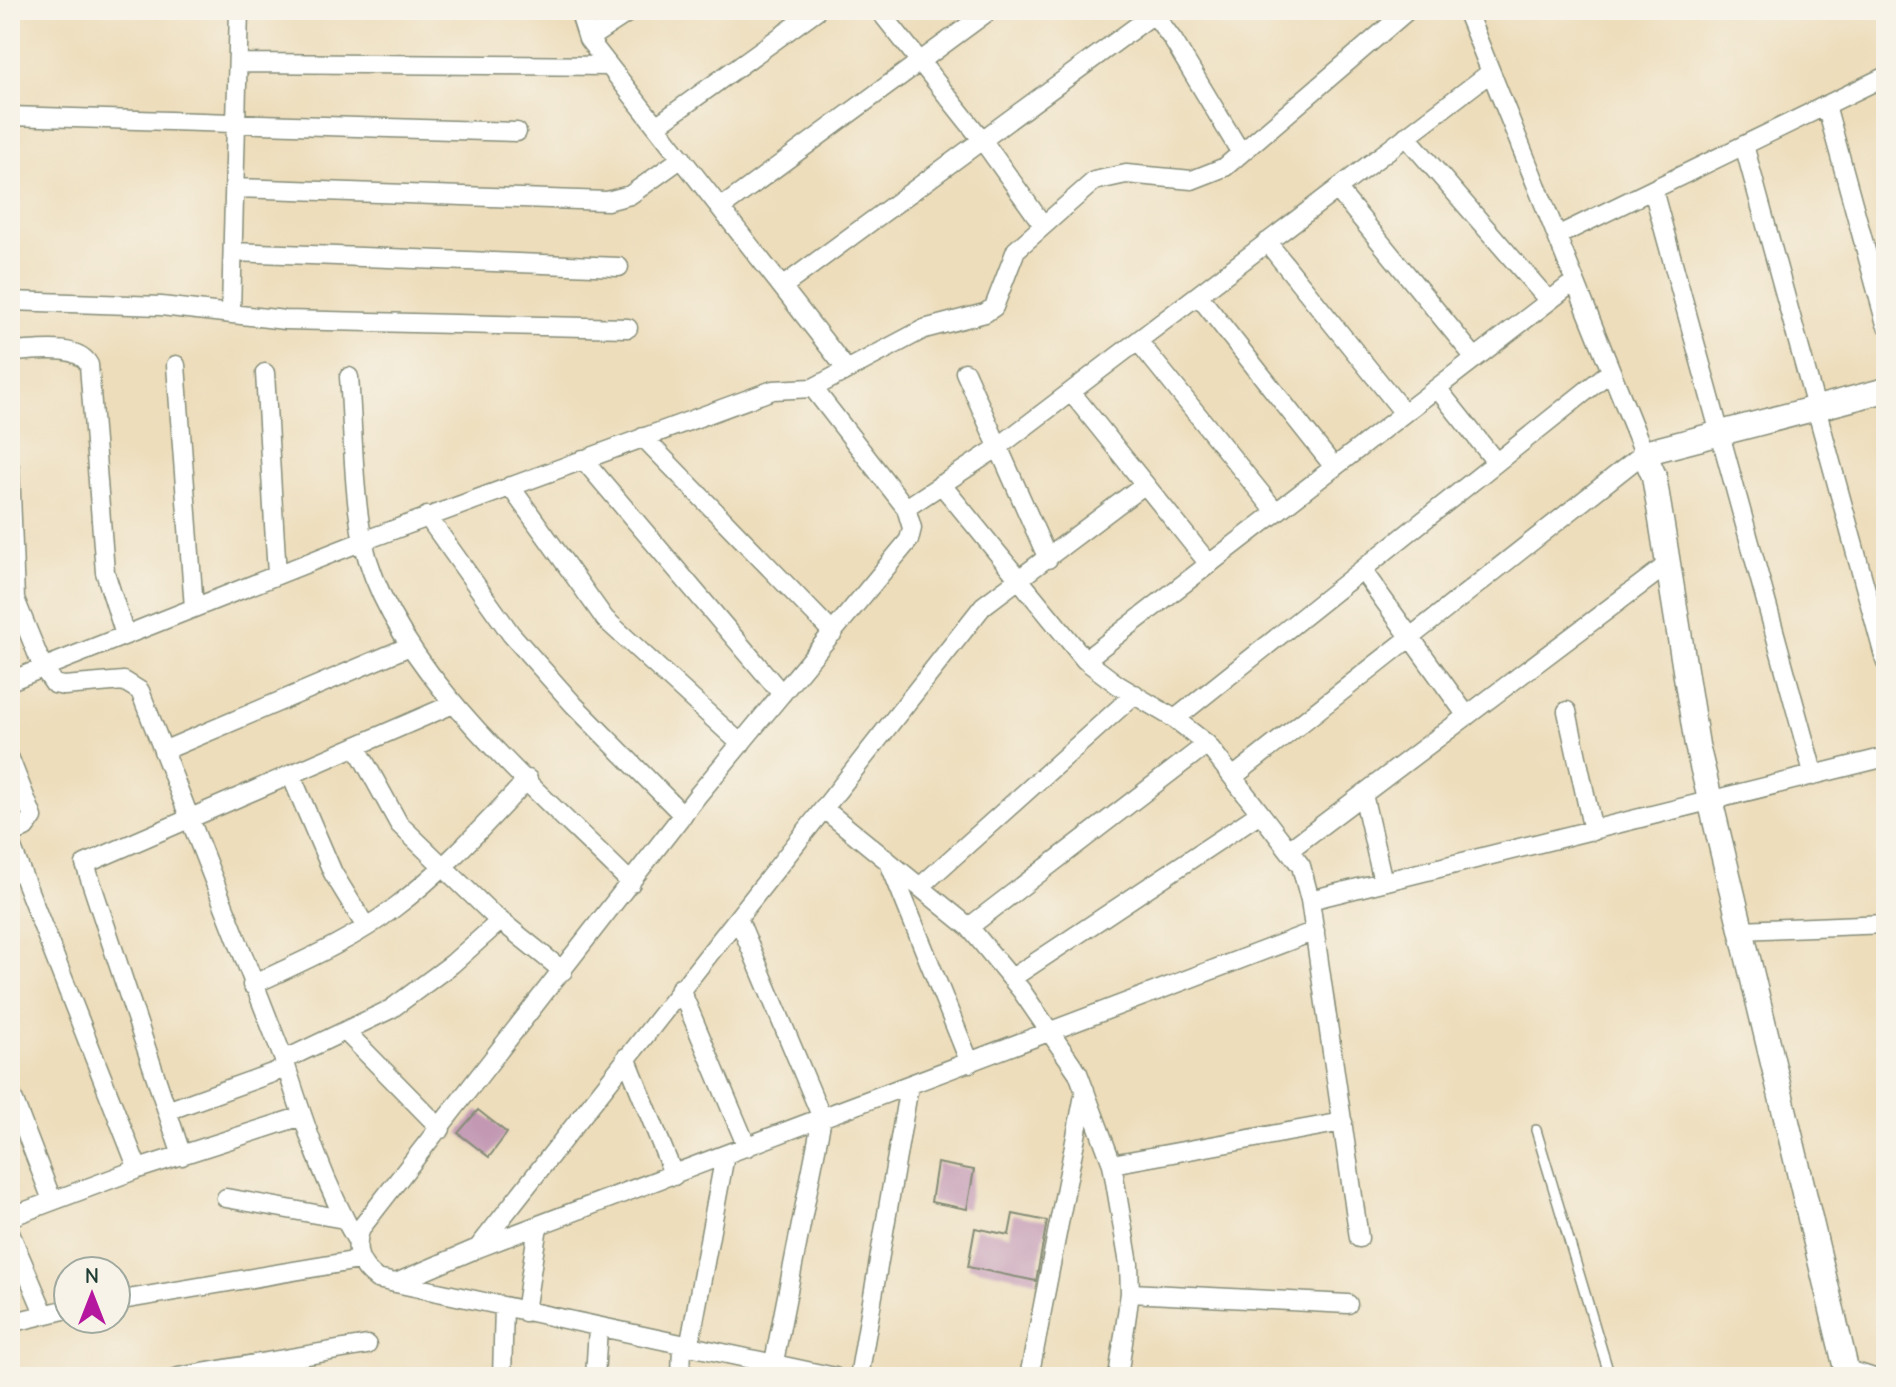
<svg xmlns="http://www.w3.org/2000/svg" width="1896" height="1387" viewBox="0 0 1896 1387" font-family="'Comic Neue',sans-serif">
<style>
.building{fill:#c298b3}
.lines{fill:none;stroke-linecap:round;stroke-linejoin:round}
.service-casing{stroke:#868d78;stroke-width:12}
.minor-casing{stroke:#868d78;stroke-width:21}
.tertiary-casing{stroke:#868d78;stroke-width:27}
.service{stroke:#fff;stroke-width:9}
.minor{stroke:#fff;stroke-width:18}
.tertiary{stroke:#fff;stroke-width:24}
</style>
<rect width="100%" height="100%" fill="#f7f3e8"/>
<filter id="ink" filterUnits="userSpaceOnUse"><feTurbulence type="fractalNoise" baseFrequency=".0125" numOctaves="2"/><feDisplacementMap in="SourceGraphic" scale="16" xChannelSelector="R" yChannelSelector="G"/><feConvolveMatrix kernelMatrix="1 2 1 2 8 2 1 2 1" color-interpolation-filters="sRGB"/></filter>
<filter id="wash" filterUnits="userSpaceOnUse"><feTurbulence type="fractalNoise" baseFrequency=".006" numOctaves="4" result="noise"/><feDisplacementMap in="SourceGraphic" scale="32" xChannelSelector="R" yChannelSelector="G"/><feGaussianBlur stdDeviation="1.8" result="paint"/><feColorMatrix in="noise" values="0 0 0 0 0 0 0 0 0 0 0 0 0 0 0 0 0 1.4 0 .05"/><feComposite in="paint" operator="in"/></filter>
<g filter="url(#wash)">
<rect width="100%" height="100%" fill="#edddbb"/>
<g id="blocks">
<path class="building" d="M478,1110L507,1133L489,1157L458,1133Z
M937,1163L974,1170L967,1209L931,1202Z
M1013,1214L1047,1221L1036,1281L968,1267L975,1228L1009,1235Z"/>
</g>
</g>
<g filter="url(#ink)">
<use href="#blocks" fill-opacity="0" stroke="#868d78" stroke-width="2"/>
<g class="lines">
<g class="service-casing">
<path id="service" d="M1536,1130L1610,1377"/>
</g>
<g class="minor-casing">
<path id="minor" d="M579,10L588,39L847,370
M879,10L983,141L1043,225
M1151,10L1173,40L1241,153
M588,39L632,10
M238,63L609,66
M1826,105L1886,324
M10,116L517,132
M656,126L817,10
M1406,136L1549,301
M1744,145L1886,663
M235,188L607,201L630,195L682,158
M1337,189L1475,358
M1653,190L1814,776
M721,208L990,10
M1557,236L1886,76
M1267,242L1404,413
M233,252L619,267
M782,287L1159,10
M1198,295L1334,467
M10,301L161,306L285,320L628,328
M231,311L239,10
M1138,341L1276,512
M10,352C32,352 77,342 89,365L105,572L125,635
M176,365L194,608
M965,372L1048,559
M265,373L277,575
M349,377C353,426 353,494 363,541C391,670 540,791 631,883
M813,388L906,508L912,528L909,540L698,795L361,1228C353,1250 359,1265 377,1279L835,1377
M1437,388L1496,462
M1071,392L1209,564
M643,437L833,633
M583,459L782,694
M10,468L15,599L43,668L54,684L64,686L124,681L140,691L284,1060C304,1122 324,1185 357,1241
M941,484L1085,660L1118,685L1175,719
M510,486L605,619L741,744
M906,508L997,448L1491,72
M427,516L511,634L574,705L683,815
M1362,570L1467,716
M1085,660L1575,281
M10,681L363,541L773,390L813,388L924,329L985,313L994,307L1016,250L1094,181L1126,174L1192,180L1225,167L1408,10
M1567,711L1593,831
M356,746L399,824L491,913L563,971
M163,751L410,646
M10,759L33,817L25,828L10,834
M291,775L333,873L366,927
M1233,777L1644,453L1466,10
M1363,794L1383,882
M824,809L969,927L1021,990L1078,1073L1112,1164L1129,1264L1130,1293L1118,1377
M10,843L138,1169
M1289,850L1668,564
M890,865L970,1063
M921,886L1135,694
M1310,900L1886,757
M738,918L822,1118L771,1377
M969,927L1207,744
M1741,930L1886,924
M1012,978L1260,813
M252,985C301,962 351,941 394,908C444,871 485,824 528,779
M680,988L747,1147
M345,1031L441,1129
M626,1057L674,1176
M284,1060L391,1009L452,964L500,921
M10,1091L52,1200
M167,1111L286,1068
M182,1156L85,864L453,704
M1112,1164L1343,1122
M226,1198L344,1219
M10,1217L138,1169L302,1116
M10,1233L44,1313
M1359,1238L1310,900L1301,866L1207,744L1175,719L1611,371
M478,1248L983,606L1145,484
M396,1283L478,1248L1315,931
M1130,1293L1348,1304
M116,1301L359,1260
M525,1312L538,1226
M10,1323L68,1309
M689,1348L725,1155
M1846,1369L1871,1377
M178,1377L367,1345
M502,1377L504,1307
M595,1377L598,1328
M681,1377L682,1346
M859,1377L909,1086
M1029,1377L1085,1090"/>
</g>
<g class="tertiary-casing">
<path id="tertiary" d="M1848,1377L1697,745L1654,476L1644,453L1886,390"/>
</g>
<use href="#service" class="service"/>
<use href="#minor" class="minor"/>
<use href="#tertiary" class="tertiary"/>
</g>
</g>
<rect width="1896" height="1387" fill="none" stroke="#f7f3e8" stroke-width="40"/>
<g transform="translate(92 1295)"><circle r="38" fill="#f7f3e8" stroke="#a1aaa0" stroke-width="2"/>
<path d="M0-6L14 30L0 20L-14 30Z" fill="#b5179e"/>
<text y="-12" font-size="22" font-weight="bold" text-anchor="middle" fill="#1f3d34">N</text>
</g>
</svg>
